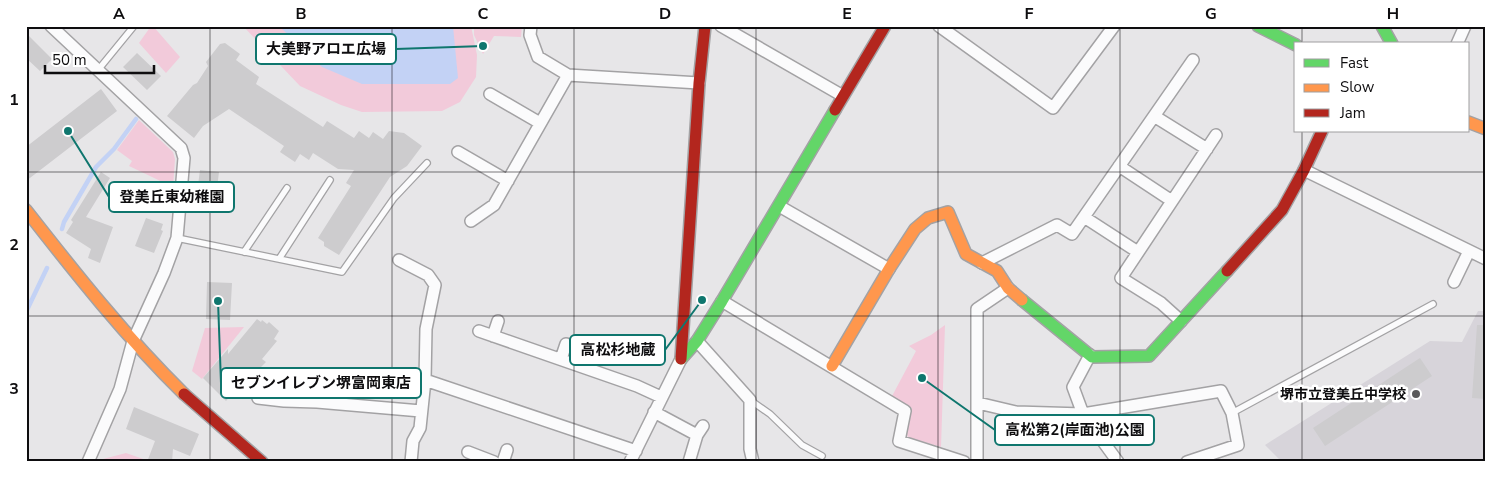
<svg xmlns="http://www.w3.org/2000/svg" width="1512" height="488" viewBox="0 0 1512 488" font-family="'Nunito Sans','Noto Sans JP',sans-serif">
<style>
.built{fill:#d7d4da}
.green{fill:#f2cada}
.water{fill:#c3d2f5}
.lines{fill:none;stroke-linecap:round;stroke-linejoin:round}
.stream{stroke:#c3d2f5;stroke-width:4.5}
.building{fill:#cdccce}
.lane-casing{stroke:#a3a2a4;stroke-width:8}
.street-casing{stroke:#a3a2a4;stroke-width:14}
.fast-casing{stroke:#a3a2a4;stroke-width:14}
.slow-casing{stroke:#a3a2a4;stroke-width:14}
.jam-casing{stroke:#a3a2a4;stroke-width:14}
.lane{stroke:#fbfbfc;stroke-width:5.5}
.street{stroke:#fbfbfc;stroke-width:11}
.fast{stroke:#63d668;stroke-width:11}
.slow{stroke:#ff974d;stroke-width:11}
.jam{stroke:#b3261e;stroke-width:11}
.grid{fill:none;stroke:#0e0d0f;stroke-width:1;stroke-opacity:0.55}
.poi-dot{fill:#5a595b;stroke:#fff;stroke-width:2}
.labels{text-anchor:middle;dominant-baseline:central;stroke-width:5;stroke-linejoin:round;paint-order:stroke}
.poi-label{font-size:14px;font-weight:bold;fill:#0e0d0f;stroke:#fff;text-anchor:end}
.leader{fill:none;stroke:#0f766e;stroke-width:2}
.callout-dot{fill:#0f766e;stroke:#fff;stroke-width:2}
.callout{fill:#fff;stroke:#0f766e;stroke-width:2}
.callout-label{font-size:15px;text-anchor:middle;font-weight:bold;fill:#0e0d0f}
.neatline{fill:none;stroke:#0e0d0f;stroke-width:2}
.grid-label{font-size:16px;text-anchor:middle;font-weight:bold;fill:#0e0d0f}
</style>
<rect width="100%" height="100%" fill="#e7e6e8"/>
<path class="built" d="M1478,311H1486V462H1282L1265,445L1430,341L1462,342Z"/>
<path class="green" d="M151,26H153L180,57L166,73L139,43Z
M243,26H471L477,55L476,77L460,102L442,111L362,112L341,105L300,86Z
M474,26H522L521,37L494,36L483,54L474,35Z
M139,120L173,152L175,159L173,187L129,166L132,161L117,150Z
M945,325L941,447L908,437L906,432L912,408L891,398L916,351L909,346L931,335Z
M244,327L202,379L192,371L205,328Z
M126,453L152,462H102L103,459Z"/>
<path class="water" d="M279,26H453L458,78L450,84H362L322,67Z"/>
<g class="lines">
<path class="stream" d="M62,229L64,222L96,167L114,149L136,119
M26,312L47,268"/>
</g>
<path class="building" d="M26,33L52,59L40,71L26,58Z
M225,43L240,54L236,60L259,77L256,84L323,127L327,121L354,138L359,131L369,138L373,132L383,139L389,131L404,133L422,146L407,166L390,177L339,255L324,246V242L318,238L351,186L346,183L354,170L338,169L313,153L309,160L300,154L295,162L280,152L284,146L229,109L203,126L194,138L167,116L193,85L197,83L208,66L206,62L220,44Z
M137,53L161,76L147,90L123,67Z
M101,89L117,111L26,181V147Z
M200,170L219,172L215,204L196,201Z
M101,172L110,178L86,217L113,227L100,263L88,258L91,249L66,233L73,222L71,220Z
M146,218L163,224L161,230L163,231L154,253L135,246Z
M207,282L232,283L230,320L206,319Z
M257,319L261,322L262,320L267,324L269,322L279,331L274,339L277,341L262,359L266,362L256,372L253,370L226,401L203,378L228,349V354Z
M1477,325H1486V399L1472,398Z
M1420,358L1432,376L1325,446L1313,428Z
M134,407L199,434L190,456L173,449L172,462H147L155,441L126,429Z"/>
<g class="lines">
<g class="lane-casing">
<path id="lane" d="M98,70L134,26
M177,238L342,272L394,198L427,163
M244,252L287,188
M279,259L330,180
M750,400L770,414L802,445L822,456
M1232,413L1433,304"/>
</g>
<g class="street-casing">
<path id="street" d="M51,26L181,148L184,158L177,238L164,273L133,341L120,389L88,462
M531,26L530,35L538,57L568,75L699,83
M721,26L843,96
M939,26L1053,108L1114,26
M1457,44L1465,26
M490,94L540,123
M1154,116L1207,149
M458,152L508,181
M1119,166L1172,201
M1304,170L1486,259
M779,206L889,269
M1084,217L1138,252
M471,221L494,205L568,75
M399,260L428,275L435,285L426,329L425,380L420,428L413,441L411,462
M982,263L1057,225L1072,234L1193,60
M1454,282L1469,251
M722,301L905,411L899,441L964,462
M1181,321L1161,303L1121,278L1216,135
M479,331L637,386L661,397
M493,336L498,321
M697,341L750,400V449L753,462
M1090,355L1073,387L1083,414L1118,462
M561,359L566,344
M425,380L636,451
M258,398L284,401L317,402L421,411
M978,403L1016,412L1083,414L1221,391L1232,413L1238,445L1187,462
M654,412L697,435
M468,452L494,462
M503,462L507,450
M630,462L681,359
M689,462L697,435L703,426
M977,462V309L1008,288"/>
</g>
<g class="fast-casing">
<path id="fast" d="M1258,26L1296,45
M1382,26L1392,44
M1022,300L1092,357L1149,356L1227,271
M681,359L697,341L722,301L835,110"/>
</g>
<g class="slow-casing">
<path id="slow" d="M1468,122L1486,129
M26,210C76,274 126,337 184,394
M832,366L889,269L915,229L928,218L948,212L966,254L997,271L1008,288L1022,300"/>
</g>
<g class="jam-casing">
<path id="jam" d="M835,110L885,26
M1227,271L1282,210L1304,170L1322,131
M681,359L699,83L705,26
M184,394L262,462"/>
</g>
<use href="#lane" class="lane"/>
<use href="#street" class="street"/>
<use href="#fast" class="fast"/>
<use href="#slow" class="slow"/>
<use href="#jam" class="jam"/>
</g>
<path class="grid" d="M210,26V462M392,26V462M574,26V462M756,26V462M938,26V462M1120,26V462M1302,26V44M1302,131V462M26,172H1486M26,316H1486"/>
<circle class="poi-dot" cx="1416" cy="394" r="5"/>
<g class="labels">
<g class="poi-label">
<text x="1406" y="394">堺市立登美丘中学校</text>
</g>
</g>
<path class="leader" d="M483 46L396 49M68 131L109 197M702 300L665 350M218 301L221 383M922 378L995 430"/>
<g class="callout-dot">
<circle cx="483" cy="46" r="5"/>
<circle cx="68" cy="131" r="5"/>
<circle cx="702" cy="300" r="5"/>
<circle cx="218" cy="301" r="5"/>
<circle cx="922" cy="378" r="5"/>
</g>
<g class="callout">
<rect x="256" y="34" width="140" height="30" rx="5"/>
<rect x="109" y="182" width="125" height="30" rx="5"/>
<rect x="570" y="335" width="95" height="30" rx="5"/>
<rect x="221" y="368" width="200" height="30" rx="5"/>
<rect x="995" y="415" width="159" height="30" rx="5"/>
</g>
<g class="callout-label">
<text x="326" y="54">大美野アロエ広場</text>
<text x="172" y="202">登美丘東幼稚園</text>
<text x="618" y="355">高松杉地蔵</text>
<text x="321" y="388">セブンイレブン堺富岡東店</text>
<text x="1075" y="435">高松第2(岸面池)公園</text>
</g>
<rect width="1512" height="488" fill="none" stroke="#ffffff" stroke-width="55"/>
<rect x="1294" y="42" width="175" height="90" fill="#ffffff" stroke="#9f9e9f"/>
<rect x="1304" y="59" width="25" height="8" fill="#63d668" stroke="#9f9e9f"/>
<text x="1340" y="68" font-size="15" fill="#0e0d0f">Fast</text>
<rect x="1304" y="84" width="25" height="8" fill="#ff974d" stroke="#9f9e9f"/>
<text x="1340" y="92" font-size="15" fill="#0e0d0f">Slow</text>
<rect x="1304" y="109" width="25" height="8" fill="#b3261e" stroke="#9f9e9f"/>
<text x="1340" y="118" font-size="15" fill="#0e0d0f">Jam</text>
<path d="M45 65v8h109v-8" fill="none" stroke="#0e0d0f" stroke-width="2.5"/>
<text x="52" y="65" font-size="15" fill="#0e0d0f" stroke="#ffffff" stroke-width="4" paint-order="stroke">50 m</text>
<rect x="28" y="28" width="1456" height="432" class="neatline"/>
<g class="grid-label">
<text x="119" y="19">A</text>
<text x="301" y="19">B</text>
<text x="483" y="19">C</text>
<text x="665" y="19">D</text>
<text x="847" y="19">E</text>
<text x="1029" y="19">F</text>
<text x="1211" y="19">G</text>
<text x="1393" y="19">H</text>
<text x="14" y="105">1</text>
<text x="14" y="250">2</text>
<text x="14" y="394">3</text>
</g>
</svg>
